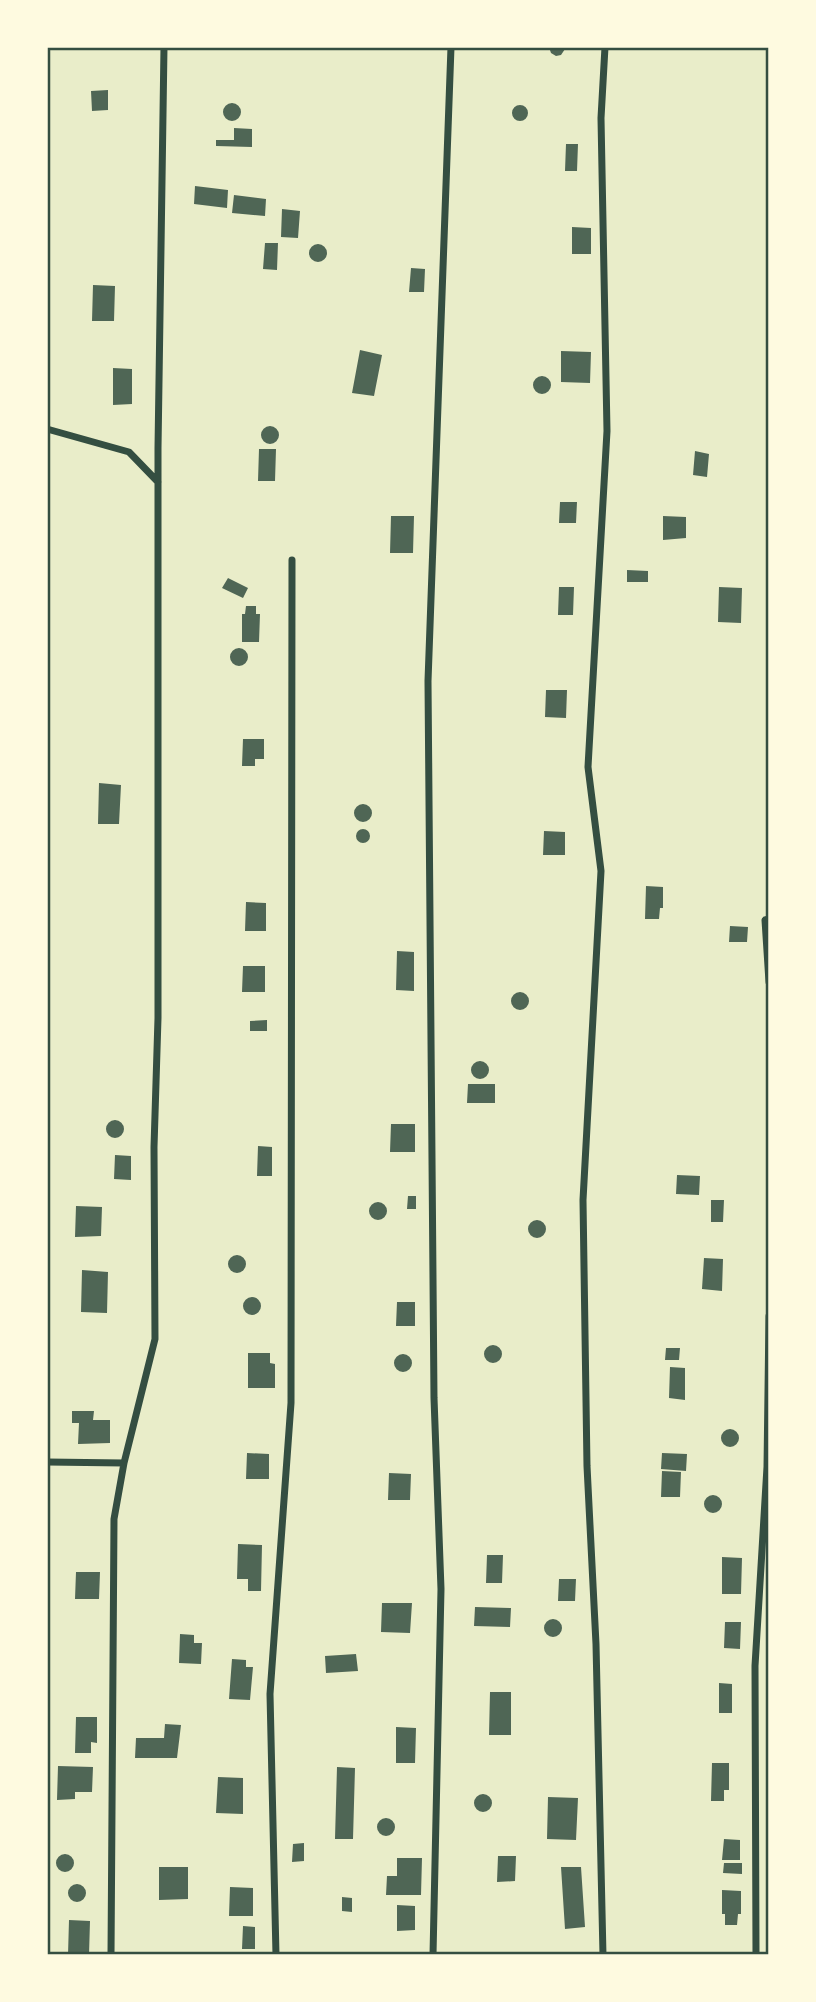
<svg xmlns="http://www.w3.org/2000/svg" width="816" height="2002" viewBox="0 0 816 2002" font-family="Rubik,sans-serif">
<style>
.building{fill:#4f6655}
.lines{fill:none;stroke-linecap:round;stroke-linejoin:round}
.minor{stroke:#344e41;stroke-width:7}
.neatline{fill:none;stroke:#344e41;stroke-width:2.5}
</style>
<rect width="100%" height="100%" fill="#e9edc9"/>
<path class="building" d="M549,47H565V49L561,55L556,56L551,53Z
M108,90V110L92,111L91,91Z
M223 112a9 9 0 1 1 18 0a9 9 0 1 1-18 0Z
M512 113a8 8 0 1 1 16 0a8 8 0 1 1-16 0Z
M234,128L252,129V147L216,146V140H234Z
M566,144H578L577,171H565Z
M195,186L228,190L227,208L194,204Z
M234,195L266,199L265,216L232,213Z
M282,209L300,211L298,238L281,237Z
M572,227L591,228V254H572Z
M265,243H278L277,270L263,269Z
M309 253a9 9 0 1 1 18 0a9 9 0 1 1-18 0Z
M411,268L425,269L424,292H409Z
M93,285L115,286L114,321H92Z
M360,350L382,355L374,396L352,393Z
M561,351L591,352L590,383L561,382Z
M113,368L132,369V404L113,405Z
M533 385a9 9 0 1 1 18 0a9 9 0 1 1-18 0Z
M261 435a9 9 0 1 1 18 0a9 9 0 1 1-18 0Z
M259,449H276L275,481H258Z
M695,451L709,454L707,477L693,475Z
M560,502H577L576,523H559Z
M391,516H414L413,553H390Z
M663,516L686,517V538L663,540Z
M627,570L648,571V582H627Z
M228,578L248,588L243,598L222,588Z
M559,587H574L573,615H558Z
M719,587L742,588L741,623L718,622Z
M246,606H256V614H260L259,642H242V614H245Z
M230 657a9 9 0 1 1 18 0a9 9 0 1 1-18 0Z
M546,690H567L566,718L545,717Z
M243,739H264V759H255V766H242Z
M99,783L121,785L119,824H98Z
M354 813a9 9 0 1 1 18 0a9 9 0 1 1-18 0Z
M356 836a7 7 0 1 1 14 0a7 7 0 1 1-14 0Z
M544,831L565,832V855H543Z
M646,886L663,887V908H660L659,919H645Z
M246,902L266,903V931H245Z
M730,926L748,927L747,942H729Z
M397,951L414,952V991L396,990Z
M243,966H265V992H242Z
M511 1001a9 9 0 1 1 18 0a9 9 0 1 1-18 0Z
M267,1020V1031H250V1021Z
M471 1070a9 9 0 1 1 18 0a9 9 0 1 1-18 0Z
M468,1084H495V1103H467Z
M106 1129a9 9 0 1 1 18 0a9 9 0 1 1-18 0Z
M391,1124H415V1152H390Z
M258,1146L272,1147V1176H257Z
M115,1155L131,1156V1180L114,1179Z
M677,1175L700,1176L699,1195L676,1194Z
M408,1196H416V1209H407Z
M711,1200H724L723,1222H711Z
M369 1211a9 9 0 1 1 18 0a9 9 0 1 1-18 0Z
M76,1206L102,1207L101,1236L75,1237Z
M528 1229a9 9 0 1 1 18 0a9 9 0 1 1-18 0Z
M228 1264a9 9 0 1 1 18 0a9 9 0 1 1-18 0Z
M704,1258L723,1259L722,1291L702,1289Z
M82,1270L108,1272L107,1313L81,1312Z
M243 1306a9 9 0 1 1 18 0a9 9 0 1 1-18 0Z
M397,1302H415V1326H396Z
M484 1354a9 9 0 1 1 18 0a9 9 0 1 1-18 0Z
M666,1348H680L679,1360H665Z
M248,1353H270V1363L275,1364V1388H248Z
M394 1363a9 9 0 1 1 18 0a9 9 0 1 1-18 0Z
M670,1367L685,1368V1400L669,1398Z
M72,1411H94L93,1420H110V1443L78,1444L79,1423H72Z
M721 1438a9 9 0 1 1 18 0a9 9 0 1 1-18 0Z
M247,1453L269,1454V1479H246Z
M662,1453L687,1454L686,1471L661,1469Z
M662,1471L681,1472L680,1497H661Z
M389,1473L411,1474L410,1500H388Z
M704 1504a9 9 0 1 1 18 0a9 9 0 1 1-18 0Z
M238,1544L262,1545L261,1591H248V1579H237Z
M487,1555H503L502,1583H486Z
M722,1557L742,1558L741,1594H722Z
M76,1572H100L99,1599H75Z
M559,1579H576L575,1601H558Z
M382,1603H412L410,1633L381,1632Z
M475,1607L511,1608L510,1627L474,1626Z
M544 1628a9 9 0 1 1 18 0a9 9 0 1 1-18 0Z
M725,1622H741L740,1649L724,1648Z
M180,1634L194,1635V1643H202L201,1664L179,1663Z
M356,1654L358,1671L326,1673L325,1656Z
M232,1659L246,1660V1667H253L250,1700L229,1699Z
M719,1683L732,1684V1713H719Z
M490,1692H511V1735H489Z
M76,1717H97V1743L91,1742V1753H75Z
M165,1724L181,1725L177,1758H135L136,1738H164Z
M396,1727L416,1728L415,1763H396Z
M712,1763H729V1790H724V1801H711Z
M58,1766L93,1767L92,1792H75V1799L57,1800Z
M337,1767L355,1768L353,1839H335Z
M218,1777L243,1778V1814L216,1813Z
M474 1803a9 9 0 1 1 18 0a9 9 0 1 1-18 0Z
M548,1797L578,1798L576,1840L547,1839Z
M377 1827a9 9 0 1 1 18 0a9 9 0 1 1-18 0Z
M724,1839L740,1840V1860H722Z
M304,1843V1861L292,1862L293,1844Z
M56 1863a9 9 0 1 1 18 0a9 9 0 1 1-18 0Z
M498,1856H516L515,1881L497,1882Z
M397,1858H422L421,1895H386L387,1876H397Z
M724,1863H742V1874L723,1873Z
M159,1867H188V1899L159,1900Z
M561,1867H581L585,1927L565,1929Z
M68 1893a9 9 0 1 1 18 0a9 9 0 1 1-18 0Z
M230,1887L253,1888V1916H229Z
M722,1890L741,1891V1914H738L737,1925H725V1914H722Z
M342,1897L352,1898V1912L342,1911Z
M397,1905L415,1906V1930L397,1931Z
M69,1920L90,1921L89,1955H68Z
M243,1926L255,1927V1949H242Z"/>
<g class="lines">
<path class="minor" d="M47,429L129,452L158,482
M769,919L765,920L769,982
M47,1462L124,1463L155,1339L154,1147L158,1018V448L164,47
M111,1955L114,1519L124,1463
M276,1955L270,1694L291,1403L292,560
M433,1955L441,1589L434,1398L428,681L451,47
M603,1955L596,1644L587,1466L583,1200L601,871L588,767L607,431L601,118L605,47
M756,1955L755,1666L767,1467L769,1316"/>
</g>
<rect width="816" height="2002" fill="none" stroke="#fefae0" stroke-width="98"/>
<rect x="49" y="49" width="718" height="1904" class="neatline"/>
</svg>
